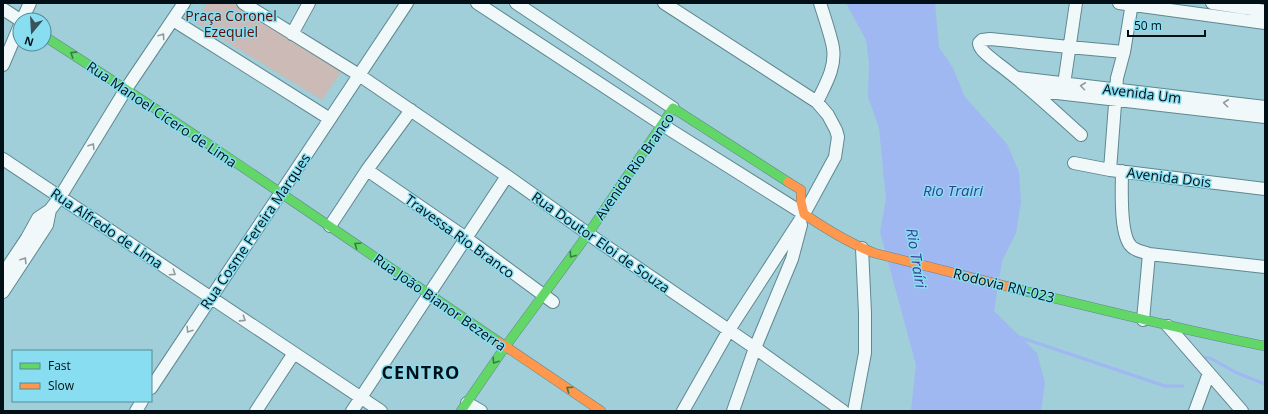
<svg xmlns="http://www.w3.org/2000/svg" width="1268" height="414" viewBox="0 0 1268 414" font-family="'Open Sans',sans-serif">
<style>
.green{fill:#cbbab6}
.water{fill:#9fb8f1}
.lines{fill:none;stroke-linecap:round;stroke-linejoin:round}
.stream{stroke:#9fb8f1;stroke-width:3}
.street-casing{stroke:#5f8890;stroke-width:14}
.fast-casing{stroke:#5f8890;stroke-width:10}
.slow-casing{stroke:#5f8890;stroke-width:10}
.street{stroke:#f1f8f9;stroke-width:12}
.fast{stroke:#63d668;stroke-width:9}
.slow{stroke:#ff974d;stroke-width:9}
.oneway{stroke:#919b9e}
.oneway2{stroke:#367d43}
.labels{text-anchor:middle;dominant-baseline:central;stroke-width:3;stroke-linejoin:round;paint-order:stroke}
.park-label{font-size:14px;fill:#5a0c00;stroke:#89ddf0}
.street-label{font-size:14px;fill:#001016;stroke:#89ddf0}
.water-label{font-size:15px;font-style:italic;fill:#363e95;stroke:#89ddf0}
.district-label{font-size:18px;font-weight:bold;letter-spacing:1px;fill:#001016;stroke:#89ddf0}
</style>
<rect width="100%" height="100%" fill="#a0ced9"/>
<path class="green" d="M207,3H232L341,72L322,100L196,23Z"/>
<path class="water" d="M846,3H935L939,47L953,68L965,97L1007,144L1019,172L1021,202L1016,233L1002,261L994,311L1037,353L1045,383L1041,411H911L916,365L880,232L886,199L879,128L868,97L869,63L866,40Z"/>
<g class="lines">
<path class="stream" d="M1019,337L1165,386H1183
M1205,358H1210L1237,373L1265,384"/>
<g class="street-casing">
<path id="street" d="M243,3L359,75L507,176L597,240L755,348L843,411
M477,3L672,131L804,214
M516,3L673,108
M664,3L817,102L828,115L836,130L838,137L835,157L804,214L729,330L683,411
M1119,3L1265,23
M1212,3L1265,11
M3,9L20,20
M22,20L30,3
M173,20L330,119
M292,34L309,3
M3,65L20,25
M1018,78L1265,107
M1031,90L1265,117
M1063,91L1076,3
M817,102C825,85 836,68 833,48C831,36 824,16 820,3
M1081,135C1053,110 1027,85 997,63C991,58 979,50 979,43L982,40L990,39L1069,47L1124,52
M3,159L381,411
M1074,163L1110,170L1265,189
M367,170L466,238L553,302
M1110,170L1117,78L1124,52L1132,3
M1122,171C1122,188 1119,236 1132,247C1136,251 1144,252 1149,254L1265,267
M330,226L367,170L411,110
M3,274L27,238L38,218L50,210L60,197L126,89L184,3
M3,292L47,225L50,210
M1143,320L1149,254
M1168,326L1242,411
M151,388L407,3
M467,403L481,411
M136,411L142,401
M256,411L294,353
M352,411L507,176
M733,411L755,348L792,259L801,225
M854,411L865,353V313L862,248
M1195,411L1209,373"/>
</g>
<g class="fast-casing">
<path id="fast" d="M44,36C198,135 348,239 499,342
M1017,289C1100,309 1182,330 1265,346
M461,411L505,347L588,234L673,108L788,182"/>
</g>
<g class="slow-casing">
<path id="slow" d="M788,182L801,190V202L804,214C826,229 849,243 874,253L1017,289
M499,342L601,411"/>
</g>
<use href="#street" class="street"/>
<use href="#fast" class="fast"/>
<use href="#slow" class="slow"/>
</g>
<defs><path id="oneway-chevron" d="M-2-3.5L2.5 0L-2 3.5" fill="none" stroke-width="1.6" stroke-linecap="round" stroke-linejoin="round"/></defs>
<g class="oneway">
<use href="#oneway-chevron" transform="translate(162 36) rotate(-56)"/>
<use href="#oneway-chevron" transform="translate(1083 86) rotate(-173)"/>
<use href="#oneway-chevron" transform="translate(1226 103) rotate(-173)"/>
<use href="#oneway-chevron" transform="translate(92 146) rotate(-58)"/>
<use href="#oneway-chevron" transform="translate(24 260) rotate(-57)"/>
<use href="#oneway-chevron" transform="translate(173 273) rotate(34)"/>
<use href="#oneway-chevron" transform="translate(243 319) rotate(33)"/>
<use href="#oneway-chevron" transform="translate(189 330) rotate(123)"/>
</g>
<g class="oneway2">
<use href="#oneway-chevron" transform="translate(73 54) rotate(-147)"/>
<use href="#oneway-chevron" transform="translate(357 245) rotate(-145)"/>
<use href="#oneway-chevron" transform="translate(572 255) rotate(126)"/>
<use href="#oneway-chevron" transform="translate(495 361) rotate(124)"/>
<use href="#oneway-chevron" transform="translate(569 389) rotate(-146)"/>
</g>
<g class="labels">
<g class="park-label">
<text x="231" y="15">Praça Coronel<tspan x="231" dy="16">Ezequiel</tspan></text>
</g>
<g class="street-label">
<text transform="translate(1142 93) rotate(7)">Avenida Um</text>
<text transform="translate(162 114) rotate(34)">Rua Manoel Cícero de Lima</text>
<text transform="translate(634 166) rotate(-55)">Avenida Rio Branco</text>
<text transform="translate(1169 177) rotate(7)">Avenida Dois</text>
<text transform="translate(107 228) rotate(34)">Rua Alfredo de Lima</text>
<text transform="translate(255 231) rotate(-56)">Rua Cosme Fereira Marques</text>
<text transform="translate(460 236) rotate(36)">Travessa Rio Branco</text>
<text transform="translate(601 242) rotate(35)">Rua Doutor Eloi de Souza</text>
<text transform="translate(1004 285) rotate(14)">Rodovia RN-023</text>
<text transform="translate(440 302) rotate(35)">Rua João Bianor Bezerra</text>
</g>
<g class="water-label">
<text x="953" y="190">Rio Trairi</text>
<text transform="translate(917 258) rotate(81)">Rio Traíri</text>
</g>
<g class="district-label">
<text x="421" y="372">CENTRO</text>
</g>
</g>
<rect width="1268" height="414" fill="none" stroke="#001016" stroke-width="8"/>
<rect x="12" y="350" width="140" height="52" fill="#89ddf0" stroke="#528b99"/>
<rect x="20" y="363" width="20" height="6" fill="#63d668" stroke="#528b99"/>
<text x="48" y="370" font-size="12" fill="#001016">Fast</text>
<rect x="20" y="383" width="20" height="6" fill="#ff974d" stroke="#528b99"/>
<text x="48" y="390" font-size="12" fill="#001016">Slow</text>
<g transform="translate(32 32) rotate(198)"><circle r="19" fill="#89ddf0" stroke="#528b99"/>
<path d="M0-3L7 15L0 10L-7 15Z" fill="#38525a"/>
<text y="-6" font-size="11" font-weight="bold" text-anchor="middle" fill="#001016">N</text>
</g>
<path d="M1128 30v6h77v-6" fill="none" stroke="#001016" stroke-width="2"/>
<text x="1134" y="30" font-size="12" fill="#001016" stroke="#89ddf0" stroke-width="3" paint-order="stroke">50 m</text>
</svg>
